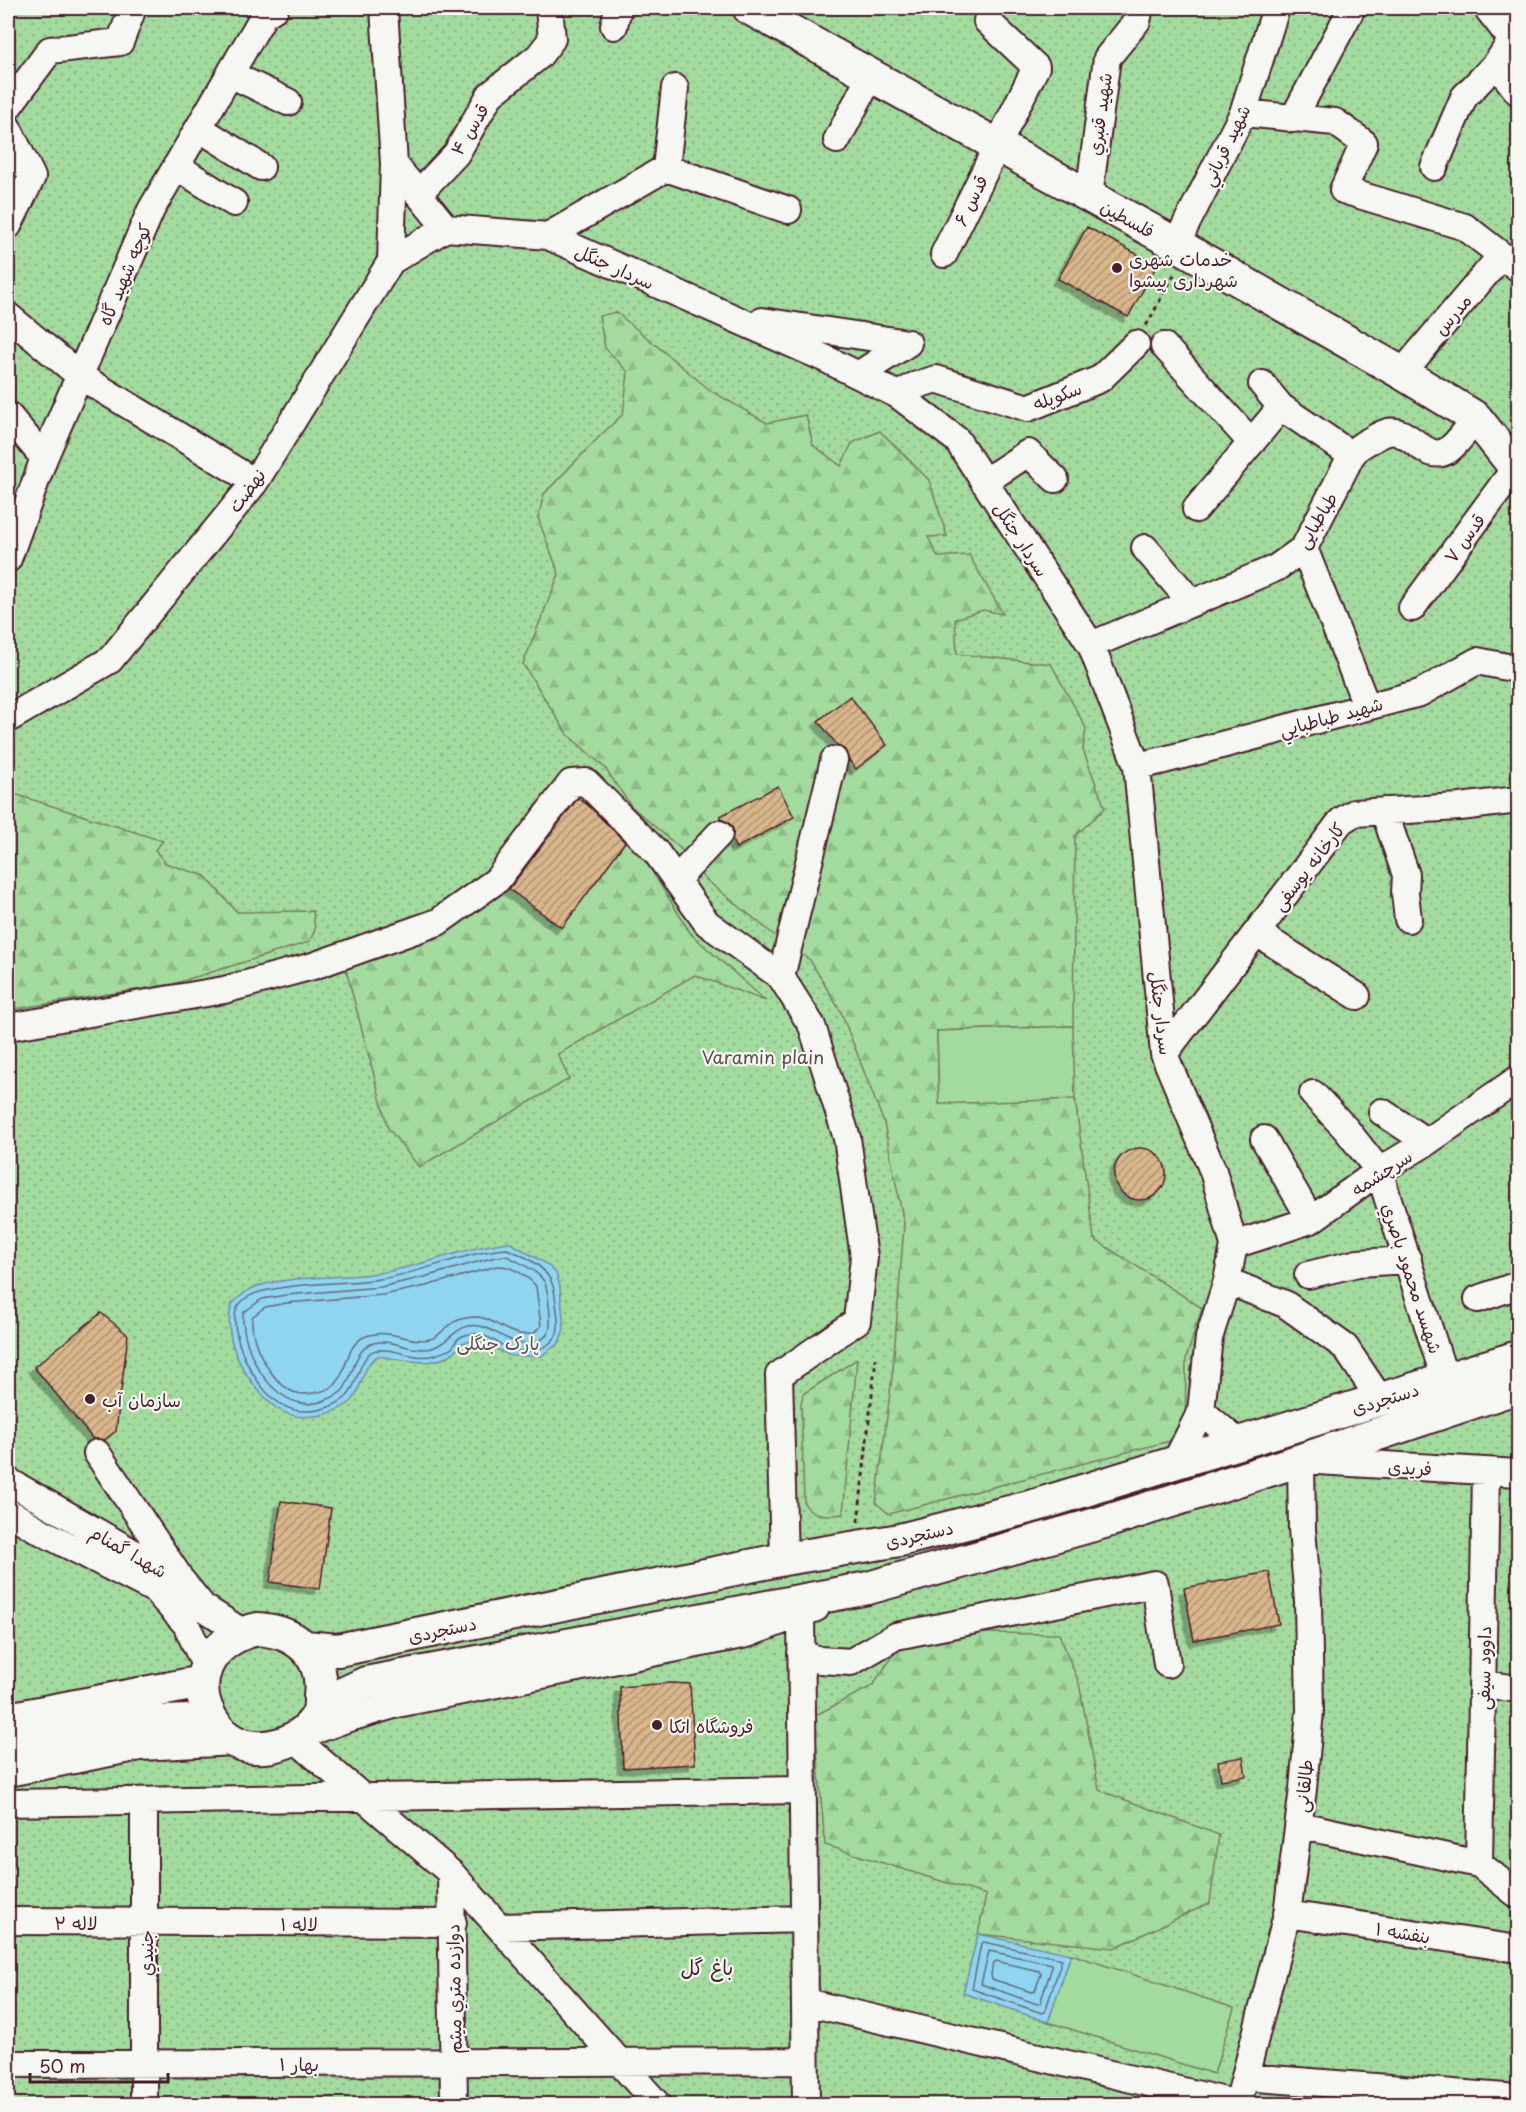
<svg xmlns="http://www.w3.org/2000/svg" width="1526" height="2112" viewBox="0 0 1526 2112" font-family="'Playpen Sans','Playpen Sans Arabic',sans-serif">
<style>
.grass{fill:url(#grass-dots);stroke:#767c64;stroke-width:1.5}
.forest{fill:url(#forest-firs);stroke:#767c64;stroke-width:1.5}
.garden{fill:#a3da9e;stroke:#767c64;stroke-width:1.5}
.water{fill:#8fd5f1;stroke:#738ca2;stroke-width:1.5}
.lines{fill:none;stroke-linecap:round;stroke-linejoin:round}
.shore{stroke:#66687a;stroke-width:1.5}
.building{fill:url(#building-hatch);stroke:#4a1f2b;stroke-width:1.5;filter:url(#shadow)}
.minor-casing{stroke:#4a1f2b;stroke-width:30}
.major-casing{stroke:#4a1f2b;stroke-width:36}
.path{stroke:#4a1f2b;stroke-width:3;stroke-dasharray:4.5 4.5;stroke-linecap:butt}
.minor{stroke:#f6f6f2;stroke-width:26}
.major{stroke:#f6f6f2;stroke-width:32}
.poi-dot{fill:#4a1f2b;stroke:#f6f6f2;stroke-width:2}
.labels{text-anchor:middle;dominant-baseline:central;stroke-width:4.5;stroke-linejoin:round;paint-order:stroke}
.street-label{font-size:18px;fill:#4a1f2b;stroke:#f6f6f2}
.poi-label{font-size:18px;fill:#4a1f2b;stroke:#f6f6f2;text-anchor:start}
.park-label{font-size:18px;fill:#604e48;stroke:#f6f6f2}
.neighbourhood-label{font-size:20px;fill:#4a1f2b;stroke:#f6f6f2}
</style>
<defs>
<pattern id="grass-dots" width="8" height="8" patternUnits="userSpaceOnUse" patternTransform="scale(1.5)"><rect width="8" height="8" fill="#a3da9e"/><path d="M2 2h.1M6 6h.1" fill="none" stroke="#8ebb88" stroke-width="1.8" stroke-linecap="round"/></pattern>
<pattern id="forest-firs" width="22" height="20" patternUnits="userSpaceOnUse" patternTransform="scale(1.5)"><rect width="22" height="20" fill="#a3da9e"/><path d="M5 1l3.5 6h-7zM16 11l3.5 6h-7z" fill="#8ebb88"/></pattern>
<pattern id="building-hatch" width="6" height="6" patternUnits="userSpaceOnUse" patternTransform="scale(1.5)"><rect width="6" height="6" fill="#d9b68b"/><path d="M-1 1l2-2M0 6l6-6M5 7l2-2" fill="none" stroke="#b29372"/></pattern>
<filter id="shadow"><feDropShadow dx="-5.5" dy="5.5" stdDeviation="0" flood-color="#0004"/></filter>
</defs>
<rect width="100%" height="100%" fill="#f6f6f2"/>
<filter id="ink" filterUnits="userSpaceOnUse"><feTurbulence type="fractalNoise" baseFrequency=".0167" numOctaves="2"/><feDisplacementMap in="SourceGraphic" scale="12" xChannelSelector="R" yChannelSelector="G"/><feConvolveMatrix kernelMatrix="1 2 1 2 8 2 1 2 1" color-interpolation-filters="sRGB"/></filter>
<g filter="url(#ink)">
<path class="grass" d="M8,8H1518V2104H8Z"/>
<path class="forest" d="M616,312L711,391L767,423L806,415L813,445L841,466L852,443L880,431L929,480L947,536L928,537L938,557L969,555L1003,614L983,610L955,619L957,654L1051,664L1086,728L1083,750L1105,808L1075,836L1073,1026L937,1031L939,1103L1075,1099L1094,1239L1202,1308L1186,1359L1185,1437L889,1514L876,1503L893,1369L904,1224L884,1123L841,1012L810,960L778,938L704,878L681,849L631,806L605,768L567,734L523,664L559,574L538,518L544,494L598,438L623,414L628,372L605,348L599,316Z
M8,792L163,841L155,850L165,863L205,876L237,912L313,911L315,930L309,942L173,984L8,1010Z
M571,793L630,836L691,934L766,1001L695,975L558,1054L569,1079L419,1167L388,1128L345,966L449,926Z
M857,1359L843,1514C829,1516 812,1517 804,1503L801,1405L803,1394Z
M974,1633L1059,1634L1079,1683L1099,1790L1219,1835L1210,1903L1114,1948L978,1934L986,1895L825,1845L814,1716L872,1686L902,1643Z"/>
<path class="garden" d="M1073,1026L1075,1099L939,1104L937,1031Z
M1071,1954L1234,2008L1214,2074L1048,2022Z"/>
<path class="water" d="M509,1242L545,1263L556,1273L560,1287L564,1329L559,1343L541,1356H511L478,1340L462,1343C443,1372 406,1360 378,1356C362,1364 363,1386 353,1399C350,1405 340,1408 334,1411C328,1414 323,1415 316,1416C283,1421 267,1403 249,1378C234,1357 224,1329 232,1304C239,1297 248,1289 258,1286C294,1275 341,1279 378,1273C422,1267 464,1247 509,1242Z
M978,1934L1071,1954L1048,2022L963,1993Z"/>
<g class="lines">
<path class="shore" d="M507,1249C530,1258 553,1270 555,1296C556,1306 559,1318 558,1328C556,1349 527,1355 511,1349C500,1346 489,1335 478,1334C471,1333 461,1335 457,1340C456,1341 453,1347 452,1348C448,1351 440,1353 435,1355C414,1361 397,1348 377,1350C359,1352 358,1388 346,1397C336,1406 318,1412 304,1411C268,1411 242,1362 236,1331C235,1325 234,1314 237,1308C245,1293 266,1290 280,1288C313,1282 347,1284 380,1279C422,1273 465,1252 507,1249Z
M506,1256C517,1261 537,1270 544,1281C548,1288 552,1323 549,1331C548,1335 541,1341 536,1342C512,1349 499,1330 480,1326C456,1322 452,1342 432,1348C412,1353 392,1338 374,1343C352,1349 355,1377 342,1391C339,1394 331,1398 326,1400C278,1420 241,1354 243,1313L262,1299L286,1295L381,1287L424,1277L495,1257Z
M497,1266C511,1265 527,1276 536,1286L541,1326L534,1333C529,1334 521,1335 516,1333C502,1330 492,1318 478,1317C468,1317 456,1319 448,1326C441,1331 439,1337 430,1339C411,1343 394,1331 375,1334C344,1337 349,1371 335,1385C329,1390 320,1392 314,1393C306,1394 298,1395 291,1391C269,1378 250,1343 252,1317L265,1307L287,1303L383,1295L426,1286Z
M984,1942L1062,1959L1045,2012L1042,2013L972,1989L981,1944Z
M989,1951L1052,1964V1967L1040,2003L1037,2004L981,1984Z
M996,1961L1039,1971L1041,1974L1035,1991L1031,1992L992,1979C990,1975 992,1964 996,1961Z"/>
</g>
<path class="building" d="M1087,227L1157,265L1128,317L1058,279Z
M850,696L887,745L856,769L849,760L845,750L837,745L818,721Z
M778,786L794,817L736,848L732,840L733,829L730,824L721,819L720,816Z
M578,798L589,806L625,842L562,928L509,889Z
M1114 1174a26 26 0 1 1 52 0a26 26 0 1 1-52 0Z
M101,1313L128,1335L116,1431L104,1440L93,1439L34,1367Z
M281,1501L331,1508L320,1589L270,1582Z
M1269,1572L1279,1624L1194,1640L1184,1588Z
M670,1683L690,1684L695,1764L623,1768L620,1687Z
M1243,1757L1246,1776L1221,1780L1218,1761Z"/>
<g class="lines">
<g class="minor-casing">
<path id="minor" d="M384,8L394,164L446,228L548,236L824,358L898,395L957,440L1091,645L1137,766L1164,1054L1213,1171L1234,1245L1227,1281L1209,1338L1201,1411
M614,26L618,8
M1496,64L1518,92
M230,74L288,102
M8,107L50,50L120,42L133,8
M1243,113L1335,122L1364,143L1343,190L1465,227L1518,268
M1293,119L1352,8
M8,128L32,177L8,226
M199,128L261,167
M837,140L871,75
M176,166L234,203
M1434,167L1464,97L1496,64L1512,40L1487,8
M666,168L675,88
M418,194L456,154L490,95L539,56L552,39L549,8
M1089,196L1107,58L1137,21L1140,8
M548,236L666,168L788,210
M1176,244L1243,113L1276,8
M944,254L1036,67L987,21L992,8
M391,261L394,164
M8,316L80,376L255,482
M762,321L908,343L858,375
M1164,346L1251,442
M1402,373L1501,256
M1262,384L1281,407L1350,454
M898,395L914,386L936,379L1028,408L1100,379L1136,344
M8,415L44,458
M984,482L1028,453L1055,479
M1196,509L1281,407
M1145,548L1192,603
M1304,548L1367,707
M8,559L44,458L151,210L264,15L275,8
M1412,608L1516,467
M1091,645L1276,568L1304,548L1346,466C1351,453 1358,446 1371,440C1376,437 1383,433 1388,432C1410,427 1426,465 1448,450C1457,444 1469,427 1476,418
M8,719L110,660L255,482L391,261L446,228
M1137,766L1164,760L1420,693L1477,661L1517,669L1518,667
M1384,811L1406,875L1405,893L1408,919
M676,880L719,834
M1257,933L1357,996
M781,977L834,760
M8,1027L224,990L313,966L438,922L497,880L571,783L586,782L656,852L707,923L781,977L812,1026L847,1138L864,1257L857,1321L779,1375L784,1559
M1164,1054L1341,821L1354,813L1460,807L1518,800
M1313,1094L1346,1129L1379,1171L1445,1379
M1382,1112L1427,1142
M1264,1139L1311,1220
M1234,1245L1311,1220L1379,1171L1427,1142L1518,1079
M1308,1275L1358,1263L1408,1260
M1227,1281L1285,1304L1345,1347L1380,1399
M1478,1299L1518,1285
M97,1453L178,1575
M1175,1463L1201,1411L1239,1443
M8,1481L181,1580L203,1607L242,1632
M8,1512L42,1532L155,1590L186,1624L206,1667
M801,1614L806,2104
M801,1654L820,1660L851,1662L896,1636L1155,1584L1167,1664
M1482,1684L1518,1689
M8,1773L140,1747L235,1742
M144,1801V2104
M8,1803L802,1790
M1299,1825L1479,1864L1518,1895
M1479,1864L1486,1472
M451,1873L454,2104
M1287,1914L1518,1949
M8,1921L453,1923
M499,1927L804,1919
M805,2002L1238,2104
M8,2064L805,2061
M1245,2077L1518,2098
M657,2104L451,1873L294,1738L346,1719L397,1704L747,1634L816,1608
M1238,2104L1287,1914L1303,1789L1310,1711L1308,1601L1302,1529L1301,1460L1518,1473"/>
</g>
<g class="major-casing">
<path id="major" d="M749,8L1176,244L1402,373L1476,418L1518,471
M258,1629C297,1632 325,1655 320,1696C320,1702 320,1709 318,1714C300,1749 242,1761 217,1727C185,1684 208,1639 258,1629Z
M305,1647L338,1650L784,1559L900,1540L1037,1505L1518,1357
M319,1713L340,1695L366,1683L868,1588L1111,1520L1301,1460L1518,1387
M8,1719L202,1682
M8,1746L115,1724L212,1720"/>
</g>
<path class="path" d="M1146,326L1176,271
M858,1522L876,1358"/>
<use href="#minor" class="minor"/>
<use href="#major" class="major"/>
</g>
</g>
<g class="poi-dot">
<circle cx="1117" cy="268" r="6"/>
<circle cx="90" cy="1399" r="6"/>
<circle cx="657" cy="1725" r="6"/>
</g>
<g class="labels">
<g class="street-label">
<text transform="translate(1099 114) rotate(-82)">شهيد قنبري</text>
<text transform="translate(469 129) rotate(-59)">قدس ۴</text>
<text transform="translate(1225 145) rotate(-64)">شهيد قرباني</text>
<text transform="translate(970 200) rotate(-64)">قدس ۶</text>
<text transform="translate(1128 218) rotate(29)">فلسطین</text>
<text transform="translate(615 266) rotate(24)">سردار جنگل</text>
<text transform="translate(124 274) rotate(-67)">کوچه شهید گاه</text>
<text transform="translate(1452 314) rotate(-50)">مدرس</text>
<text transform="translate(1057 395) rotate(-20)">سکوپله</text>
<text transform="translate(246 490) rotate(-53)">نهضت</text>
<text transform="translate(1316 520) rotate(-59)">طباطبایی</text>
<text transform="translate(1464 538) rotate(-54)">قدس ۷</text>
<text transform="translate(1022 539) rotate(57)">سردار جنگل</text>
<text transform="translate(1331 716) rotate(-15)">شهيد طباطبايي</text>
<text transform="translate(1308 866) rotate(-52)">کارخانه یوسفی</text>
<text transform="translate(1162 1013) rotate(83)">سردار جنگل</text>
<text transform="translate(1381 1172) rotate(-33)">سرچشمه</text>
<text transform="translate(1413 1278) rotate(72)">شهسد محمود باصري</text>
<text transform="translate(1385 1398) rotate(-17)">دستجردی</text>
<text transform="translate(1410 1467) rotate(3)">فریدی</text>
<text transform="translate(919 1534) rotate(-13)">دستجردی</text>
<text transform="translate(129 1551) rotate(30)">شهدا گمنام</text>
<text transform="translate(442 1629) rotate(-12)">دستجردی</text>
<text transform="translate(1483 1668) rotate(-89)">داوود سیفی</text>
<text transform="translate(1303 1786) rotate(-84)">طالقانی</text>
<text x="76" y="1922">لاله ۲</text>
<text x="299" y="1923">لاله ۱</text>
<text transform="translate(1403 1932) rotate(9)">بنفشه ۱</text>
<text transform="translate(145 1953) rotate(-90)">جنيدي</text>
<text transform="translate(453 1989) rotate(-91)">دوازده متري میثم</text>
<text x="299" y="2063">بهار ۱</text>
</g>
<g class="poi-label">
<text x="1129" y="258">خدمات شهری<tspan x="1129" dy="21">شهرداری پیشوا</tspan></text>
<text x="102" y="1399">سازمان آب</text>
<text x="669" y="1725">فروشگاه اتکا</text>
</g>
<g class="park-label">
<text x="763" y="1056">Varamin plain</text>
<text x="498" y="1342">پارک جنگلی</text>
</g>
<g class="neighbourhood-label">
<text x="707" y="1967">باغ گل</text>
</g>
</g>
<rect width="1526" height="2112" fill="none" stroke="#f6f6f2" stroke-width="30"/>
<rect x="15" y="15" width="1496" height="2082" fill="none" stroke="#4a1f2b" stroke-width="2" filter="url(#ink)"/>
<path d="M30 2073v9h138v-9" fill="none" stroke="#4a1f2b" stroke-width="3"/>
<text x="39" y="2073" font-size="18" fill="#4a1f2b" stroke="#f6f6f2" stroke-width="4.5" paint-order="stroke">50 m</text>
</svg>
